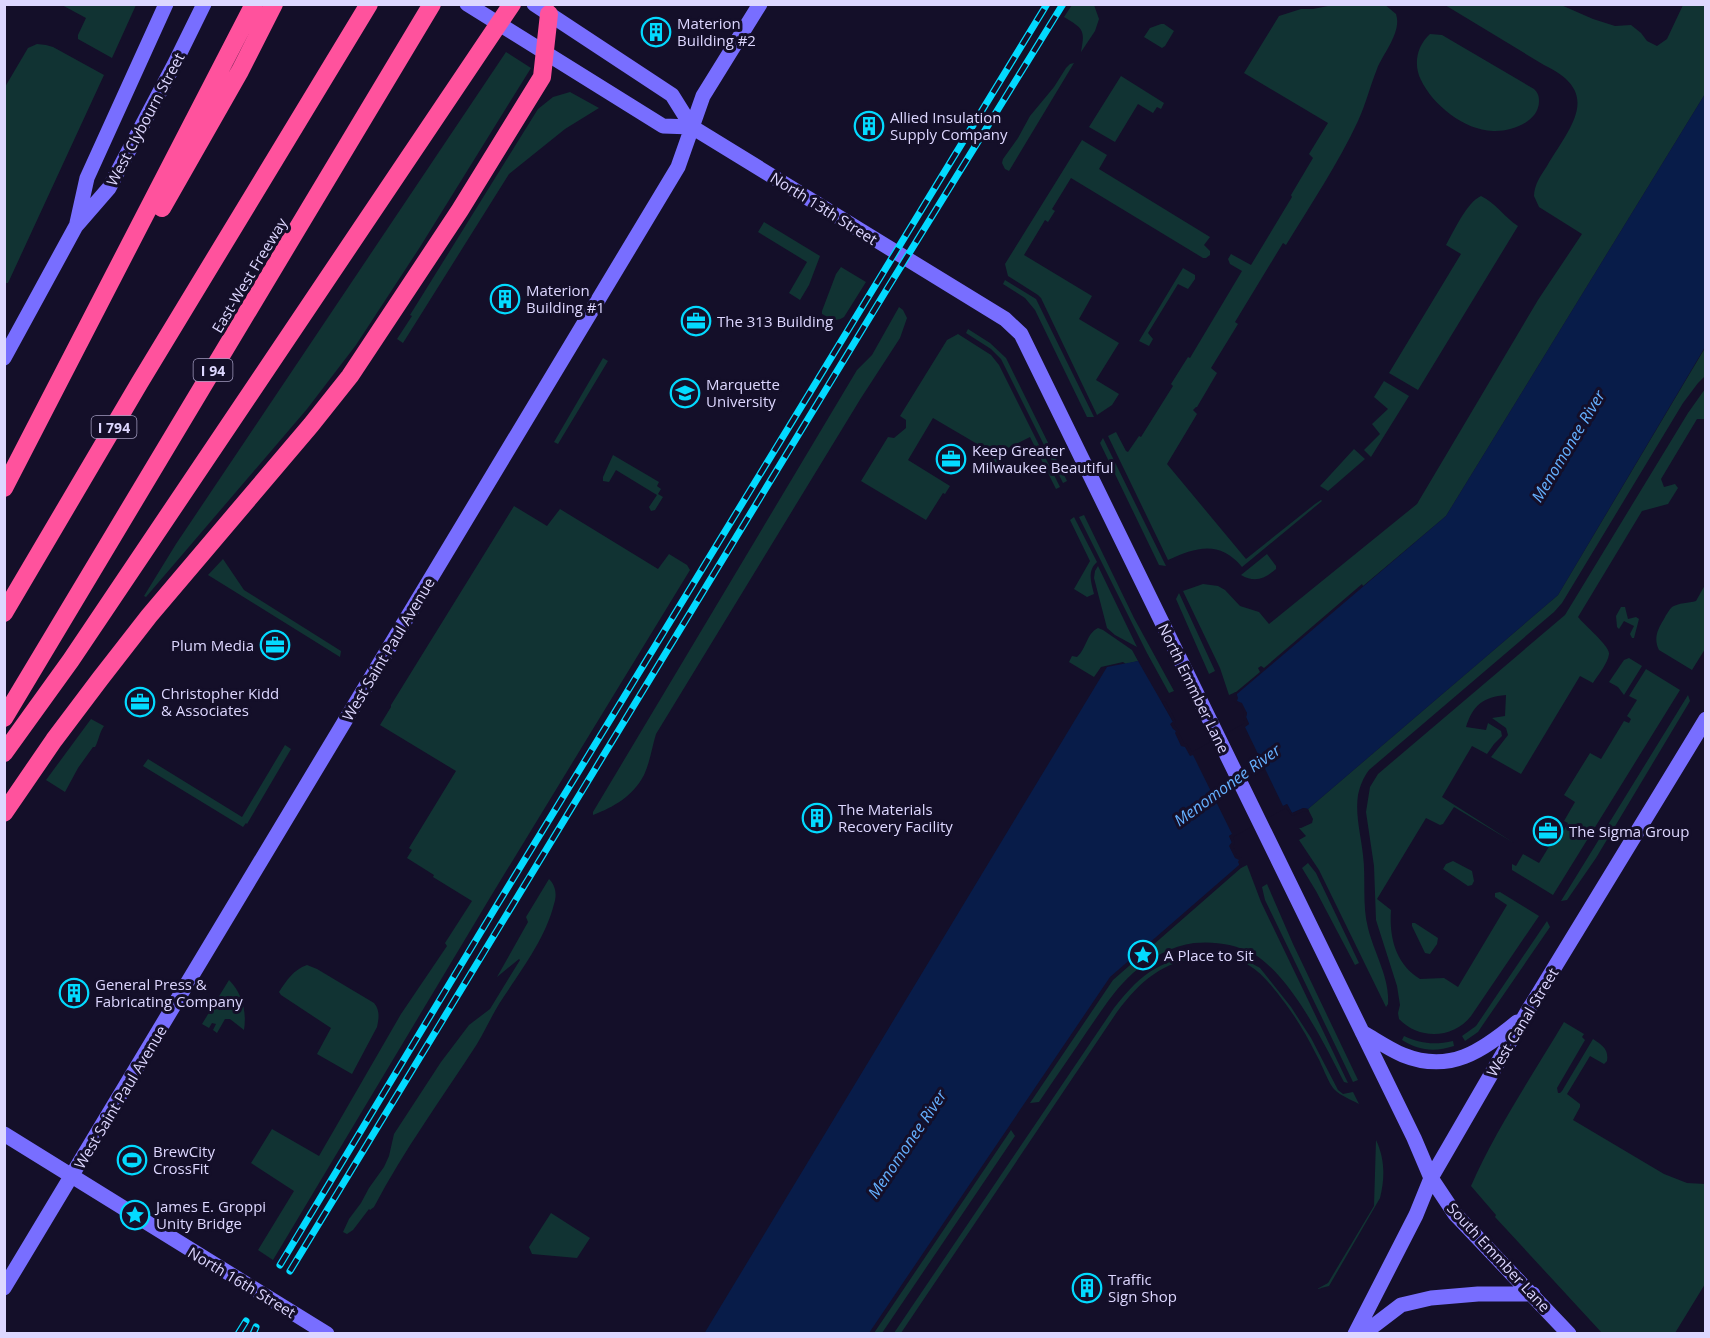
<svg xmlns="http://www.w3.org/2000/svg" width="1710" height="1338" viewBox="0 0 1710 1338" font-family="'Open Sans',sans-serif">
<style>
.green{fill:#133}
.water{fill:#081c49}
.pier{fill:#140f29}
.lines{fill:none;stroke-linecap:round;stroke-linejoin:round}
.secondary{stroke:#786eff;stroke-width:15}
.highway{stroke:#ff529d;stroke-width:18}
.rail-casing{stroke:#03daff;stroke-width:7}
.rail{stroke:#140f29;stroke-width:4.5;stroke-dasharray:14;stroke-linecap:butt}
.labels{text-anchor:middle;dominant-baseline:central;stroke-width:6;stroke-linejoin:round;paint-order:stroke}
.shield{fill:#140f29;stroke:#a19bbf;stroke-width:1.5}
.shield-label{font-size:14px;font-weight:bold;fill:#ddd7ff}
.poi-label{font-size:15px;fill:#ddd7ff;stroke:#140f29;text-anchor:start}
.street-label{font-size:15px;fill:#ddd7ff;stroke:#140f29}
.water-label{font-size:16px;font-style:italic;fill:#65b0ff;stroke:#140f29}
</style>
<rect width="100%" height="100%" fill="#140f29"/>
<path class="green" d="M1384,4L1396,14C1402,32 1384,52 1377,69C1370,86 1366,104 1358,121C1338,164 1311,204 1286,245L1283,243L1235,322L1238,324L1211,368L1217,373L1197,407H1196L1193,410L1197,414L1167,464L1246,559L1315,504L1321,500L1322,501L1242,567C1220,540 1196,547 1168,560L1108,436L1116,432L1126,451L1128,452L1139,436L1141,437L1173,386L1171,384L1188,357L1190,358L1242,271L1230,264L1228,259L1231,254L1251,265L1292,197L1291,195L1313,158L1309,154L1328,123L1244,73L1279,16L1301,9H1313L1333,5Z
M62,5L136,4V5L112,58L78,39V35L86,18Z
M1072,5H1094L1099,19L1095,31L1081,52C1085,30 1084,29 1064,17Z
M1445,5H1561L1593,19L1615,26L1631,25L1641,33L1647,41L1657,46L1667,39L1683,5H1705V94L1446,516L1363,586L1362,584L1264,668L1261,666L1258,668L1260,672L1236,692L1229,695L1220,668L1183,591L1203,584L1218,586L1225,590L1240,606L1259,612L1269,624L1417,504L1538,300L1582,234L1539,207L1534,196C1534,185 1541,175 1547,166C1571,126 1603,93 1544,65Z
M1161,24H1164L1174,31L1165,46L1162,48L1144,37L1150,28Z
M1430,34L1442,35L1534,89C1538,93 1539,96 1539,101C1539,122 1511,132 1493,131C1464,130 1433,105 1421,80C1413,64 1417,46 1430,34Z
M37,44L46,45L53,47L104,75L8,283H5V87L28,48Z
M506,52L531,68L420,247L356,345L307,409L146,597L144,596L176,544Z
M1074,63L1009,171L1005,169L1002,163L1003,159L1018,138L1030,116L1054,87L1066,68L1070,64Z
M1121,76L1164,103L1161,109L1157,107L1153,113L1138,104L1115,142L1089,127Z
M570,92L599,108L565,129L509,174L403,343L397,339L412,316L410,315L538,109L553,97Z
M1082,140L1107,155L1099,169L1210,237L1204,245L1210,251V255L1206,258H1203L1071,178L1052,209L1055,211L1048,222L1045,220L1024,255L1092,296L1079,319L1119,343L1096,380L1119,394L1112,405L1097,415L1041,298L1038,295L1008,276L1005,264Z
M1481,196C1496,203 1504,217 1518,226L1418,390L1389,373L1461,254L1446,245C1454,231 1467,202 1481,196Z
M764,222L820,256L809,285L800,300L789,293L807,262L758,232Z
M841,267L866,282L844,317C835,323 830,318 822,314V311L836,274Z
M1183,268L1195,275V279L1188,289L1178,284L1148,333L1153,339L1149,346L1139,341Z
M1005,280L1036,299L1094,417H1087L1035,310L1025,298L1003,284Z
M899,307L903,310L907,318L900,338L861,398L656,734C652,747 650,762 644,775C633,796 614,807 593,815V812L857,370L872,355Z
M968,329L990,343L1006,358L1067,481L1063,483L1001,359L991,349L966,333Z
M958,334L991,355L999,365L1060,487L1056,489L1030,437L1006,449L990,475V473L987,471L996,455L933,418L908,460L950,486L945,494L943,493L926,520L861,481L888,437L894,438L906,428V420L900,416L947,340Z
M1705,348V376L1698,383L1683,403L1562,603L1554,612L1369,770C1363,778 1360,786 1358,795C1355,815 1361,835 1363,855C1366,879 1362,905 1368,928C1374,953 1390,978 1388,1004L1386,1007L1319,870L1299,840L1306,836L1299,828H1301L1312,823L1313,819L1308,809L1558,595Z
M603,358L608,361L558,444L554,442Z
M1384,381L1409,396L1371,457L1364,450L1380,434L1372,424L1388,409L1374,397Z
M1705,389V419H1697L1661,479L1664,487L1675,484L1678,488L1668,504L1642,511L1578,617C1584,625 1610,646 1609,654C1608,663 1598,675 1593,683L1580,676L1521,774L1491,757L1508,735L1506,728L1492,718L1505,716L1506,695C1483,697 1473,705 1466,727L1486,730L1488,723L1501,731L1502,736L1494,744L1487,754L1472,746L1442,797L1514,843L1454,807L1443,824L1440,825L1426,818L1377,899L1391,910C1389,936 1395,964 1420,979L1444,978L1458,987L1507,905L1495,897V893L1500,892L1539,916L1471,1016C1453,1039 1419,1040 1399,1019L1398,1013L1400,1005L1397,986L1376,920L1374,866L1366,812L1370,787L1378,774L1565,615L1688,413Z
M1103,438L1166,566L1159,565L1100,443Z
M1354,449L1365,459L1328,491L1320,486Z
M613,455L659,482L657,486L661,489L658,494L663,497L655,510L651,511L649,507L657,495L616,470L609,482L603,481V477Z
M514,506L547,526L560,509L658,569L669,554L687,565L690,570L491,896L273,1260L258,1250L294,1191L251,1163L272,1129L319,1156L401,1014L447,946L445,943L472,901L433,877L434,875L407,858L412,850L409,848L456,771L380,725L391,707V705Z
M1084,515L1134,618L1174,691L1169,693L1147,653L1079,517Z
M1074,517L1097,562C1087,571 1091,582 1094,594L1087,597L1074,589L1090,561L1070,520Z
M1267,554L1276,566V569C1264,579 1255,583 1241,575Z
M223,559L244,590L341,651L340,657L208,575Z
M1098,566L1137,647L1115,635L1107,628L1094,578L1095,571Z
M1705,585V649L1692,670L1659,650C1653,638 1658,629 1664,619C1666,615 1669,610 1672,607C1678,603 1689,603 1696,601Z
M1179,593L1215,671L1209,674L1176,599Z
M1621,607H1625L1628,619L1636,617L1639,619L1634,638H1632L1630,634L1634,626L1624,621L1619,629L1617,627L1616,616Z
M1098,628L1103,630L1132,650L1138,661L1126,664L1123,662L1101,667L1094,677L1069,662L1072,656L1077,657C1087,648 1086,634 1098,628Z
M1629,658L1642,666L1624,695L1618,687L1609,682L1624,660Z
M1646,669L1680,690L1553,895L1512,870V864L1516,866L1523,854L1539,863L1558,832L1562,834L1568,823L1564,821L1575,802L1564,795L1590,753L1601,759L1624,721L1629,723L1631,719L1627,716L1637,700L1629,696Z
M1688,695L1690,701L1596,858L1567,900L1561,901Z
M91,719L104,726C99,733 99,740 95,747H93L78,768L65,792L46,780Z
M285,745L291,749L247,824L246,823L243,827L143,766L148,759L242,817Z
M1453,861L1472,871L1474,881L1472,885L1468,886L1443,869L1446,864Z
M1308,863L1316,873L1359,963L1355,965L1316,891L1302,868Z
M1247,865L1261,902L1348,1083L1344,1082C1325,1045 1290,974 1252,953C1234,944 1214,941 1194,943C1172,946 1150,958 1133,973C1115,989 1102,1010 1088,1030C1072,1054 1055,1078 1039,1102L1030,1103L1113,980L1241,868Z
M549,879C556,886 557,895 554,904C545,940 519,973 499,1004C491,1017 485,1031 477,1044C442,1098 404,1150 374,1207L370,1210L369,1209L353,1230L347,1234L343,1232L349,1219L361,1203L369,1188L384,1167L389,1156L394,1134L441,1062L469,1025L490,1009L520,960L519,959L497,977L528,922L526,917Z
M1267,884L1293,944L1358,1080L1353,1082L1265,900L1262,887Z
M1547,921L1550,927L1482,1026L1478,1032L1465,1041L1462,1036L1476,1026Z
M1412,923H1415L1438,938L1437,944L1430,954L1425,953L1412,926Z
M1209,953L1227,955L1238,958L1251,963L1260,968L1291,1007L1311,1038L1338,1090L1343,1094L1353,1092L1359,1104C1352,1100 1341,1096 1335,1090C1329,1085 1321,1062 1316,1054C1307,1036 1297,1019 1285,1003C1262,972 1245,952 1202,957C1163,961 1140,981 1117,1012L901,1333H894L1114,1008C1144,970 1161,960 1209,953Z
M307,965L317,969L374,1003C380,1010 379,1018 377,1027L352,1074L317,1054L331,1028L281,995L279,992C287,980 293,970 307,965Z
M229,980C242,993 247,1011 244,1030L230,1019H225L217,1033L213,1030L216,1024L212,1023L209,1028L202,1024Z
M1564,1022L1584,1034L1582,1037L1585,1040L1557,1088L1558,1093H1560L1562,1091L1593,1039C1602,1045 1609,1049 1607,1061L1604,1064L1590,1056L1567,1094L1580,1104V1107L1573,1120L1664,1174L1687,1183L1705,1184V1284L1675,1333H1602L1495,1217L1496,1215L1471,1186C1496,1129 1532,1076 1564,1022Z
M1404,1036C1421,1044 1435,1045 1453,1041L1454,1046C1435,1052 1419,1051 1402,1040Z
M1011,1130L1015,1136L882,1333H874Z
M1376,1140C1385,1159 1385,1178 1380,1198L1329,1286L1317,1289L1328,1283L1374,1206Z
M551,1213L590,1238L577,1258L532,1254L529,1247Z"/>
<path class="water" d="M1705,94V347L1558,595L1308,809L1303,808L1292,813L1287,804L1229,836L1232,843L1230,846L1239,859V865L1110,977L869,1333L704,1334L1107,667L1138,661L1173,722L1171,723L1185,746L1193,755L1249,724L1246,717L1247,713L1237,701V694L1446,516Z"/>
<path class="pier" d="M1236,692L1238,698L1237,701L1242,703L1247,713L1246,717L1249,724L1245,727L1283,806L1287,804L1292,813L1304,808L1308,809L1309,812L1304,811L1292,816L1286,808L1233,837L1235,843L1233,846L1237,856L1242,858V865L1241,868L1238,862L1239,860L1235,858L1229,846L1232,842L1229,836L1232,834L1193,755L1190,756L1185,747L1181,746L1175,733L1176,731L1173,729L1170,724L1173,722L1162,702L1165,701L1176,721L1174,725L1179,730V733L1184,743L1187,744L1192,752L1245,723L1243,718L1244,713L1240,705L1236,703L1234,701V693Z"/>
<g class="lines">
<path class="secondary" d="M467,4L663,126L692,127
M534,4L672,95L692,127L1005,319L1021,334L1414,1138L1431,1178L1455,1214L1569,1334
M77,223L87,178L166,4
M4,358L76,226L109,188L174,65L204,4
M1362,1032C1376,1040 1389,1049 1403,1055C1450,1074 1482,1051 1517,1022
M4,1134L327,1334
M4,1288L678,167L703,96L760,4
M1355,1334L1416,1215L1431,1178L1526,1014L1706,719
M1363,1334L1401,1305L1431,1298L1478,1294H1533"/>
<path class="highway" d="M162,208L240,71L274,4
M4,488L254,4
M4,613L140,382L369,4
M4,718L432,4
M4,753L71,660L512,4
M4,813L54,740L100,679L149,616L311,425L350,376L460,210L542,77L549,14"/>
<g class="rail-casing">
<path id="rail" d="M280,1265L494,910L1047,4
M290,1271L887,289L1063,4
M238,1334L246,1321
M253,1334L256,1327"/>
</g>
<use href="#rail" class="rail"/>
</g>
<defs>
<g id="building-ring" transform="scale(1.5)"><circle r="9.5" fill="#140f29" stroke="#03daff" stroke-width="1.5"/><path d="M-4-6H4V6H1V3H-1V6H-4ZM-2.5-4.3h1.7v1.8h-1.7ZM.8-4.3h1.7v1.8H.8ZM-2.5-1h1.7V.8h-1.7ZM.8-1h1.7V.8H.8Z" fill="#03daff"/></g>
<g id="office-ring" transform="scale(1.5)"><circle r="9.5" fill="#140f29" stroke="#03daff" stroke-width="1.5"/><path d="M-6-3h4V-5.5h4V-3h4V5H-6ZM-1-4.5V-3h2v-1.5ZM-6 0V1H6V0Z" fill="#03daff"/></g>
<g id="university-ring" transform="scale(1.5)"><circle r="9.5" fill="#140f29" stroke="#03daff" stroke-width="1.5"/><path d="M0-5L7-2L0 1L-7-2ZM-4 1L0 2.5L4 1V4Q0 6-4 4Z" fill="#03daff"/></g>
<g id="sight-ring" transform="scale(1.5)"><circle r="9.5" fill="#140f29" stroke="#03daff" stroke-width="1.5"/><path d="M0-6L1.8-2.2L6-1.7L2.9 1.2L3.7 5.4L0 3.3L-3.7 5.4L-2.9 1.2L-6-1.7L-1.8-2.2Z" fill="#03daff"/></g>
<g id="stadium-ring" transform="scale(1.5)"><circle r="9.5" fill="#140f29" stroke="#03daff" stroke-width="1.5"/><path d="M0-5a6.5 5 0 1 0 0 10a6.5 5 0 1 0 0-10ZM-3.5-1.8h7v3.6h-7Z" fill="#03daff"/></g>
</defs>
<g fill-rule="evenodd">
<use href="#building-ring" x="656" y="32"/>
<use href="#building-ring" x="869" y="126"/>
<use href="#building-ring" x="505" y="299"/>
<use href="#office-ring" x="696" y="321"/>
<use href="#university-ring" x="685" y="393"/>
<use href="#office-ring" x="951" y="459"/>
<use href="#office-ring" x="275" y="645"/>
<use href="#office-ring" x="140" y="702"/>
<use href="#building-ring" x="817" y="818"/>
<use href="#office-ring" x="1548" y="831"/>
<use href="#sight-ring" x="1143" y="955"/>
<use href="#building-ring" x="74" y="993"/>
<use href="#stadium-ring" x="132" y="1160"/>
<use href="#sight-ring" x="135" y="1215"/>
<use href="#building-ring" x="1087" y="1288"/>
</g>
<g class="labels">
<g class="shield">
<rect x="193.5" y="359" width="39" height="22" rx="4.5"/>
<rect x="91.5" y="416" width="45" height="22" rx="4.5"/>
</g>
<g class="shield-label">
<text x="213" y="370">I 94</text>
<text x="114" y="427">I 794</text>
</g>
<g class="poi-label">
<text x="677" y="23">Materion<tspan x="677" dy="17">Building #2</tspan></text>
<text x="890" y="117">Allied Insulation<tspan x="890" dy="17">Supply Company</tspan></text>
<text x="526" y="290">Materion<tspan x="526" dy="17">Building #1</tspan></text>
<text x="717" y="321">The 313 Building</text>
<text x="706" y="384">Marquette<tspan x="706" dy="17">University</tspan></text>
<text x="972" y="450">Keep Greater<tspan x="972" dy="17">Milwaukee Beautiful</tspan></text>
<text x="254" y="645" text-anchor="end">Plum Media</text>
<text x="161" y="693">Christopher Kidd<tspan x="161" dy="17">&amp; Associates</tspan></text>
<text x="838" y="809">The Materials<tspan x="838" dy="17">Recovery Facility</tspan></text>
<text x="1569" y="831">The Sigma Group</text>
<text x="1164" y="955">A Place to Sit</text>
<text x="95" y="984">General Press &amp;<tspan x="95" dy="17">Fabricating Company</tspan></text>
<text x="153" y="1151">BrewCity<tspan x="153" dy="17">CrossFit</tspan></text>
<text x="156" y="1206">James E. Groppi<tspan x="156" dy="17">Unity Bridge</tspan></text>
<text x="1108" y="1279">Traffic<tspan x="1108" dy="17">Sign Shop</tspan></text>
</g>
<g class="street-label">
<text transform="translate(145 119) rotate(-62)">West Clybourn Street</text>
<text transform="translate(824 208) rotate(32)">North 13th Street</text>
<text transform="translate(249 275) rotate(-59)">East-West Freeway</text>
<text transform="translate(388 649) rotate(-59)">West Saint Paul Avenue</text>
<text transform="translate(1194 688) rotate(64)">North Emmber Lane</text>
<text transform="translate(1522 1022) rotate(-59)">West Canal Street</text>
<text transform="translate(120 1097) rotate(-59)">West Saint Paul Avenue</text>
<text transform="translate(1499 1257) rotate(47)">South Emmber Lane</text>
<text transform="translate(242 1282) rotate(31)">North 16th Street</text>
</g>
<g class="water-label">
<text transform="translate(1568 446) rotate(-59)">Menomonee River</text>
<text transform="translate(1227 785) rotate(-36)">Menomonee River</text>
<text transform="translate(907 1144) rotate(-56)">Menomonee River</text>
</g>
</g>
<rect width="1710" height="1338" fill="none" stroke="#ddd7ff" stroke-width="12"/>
</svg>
